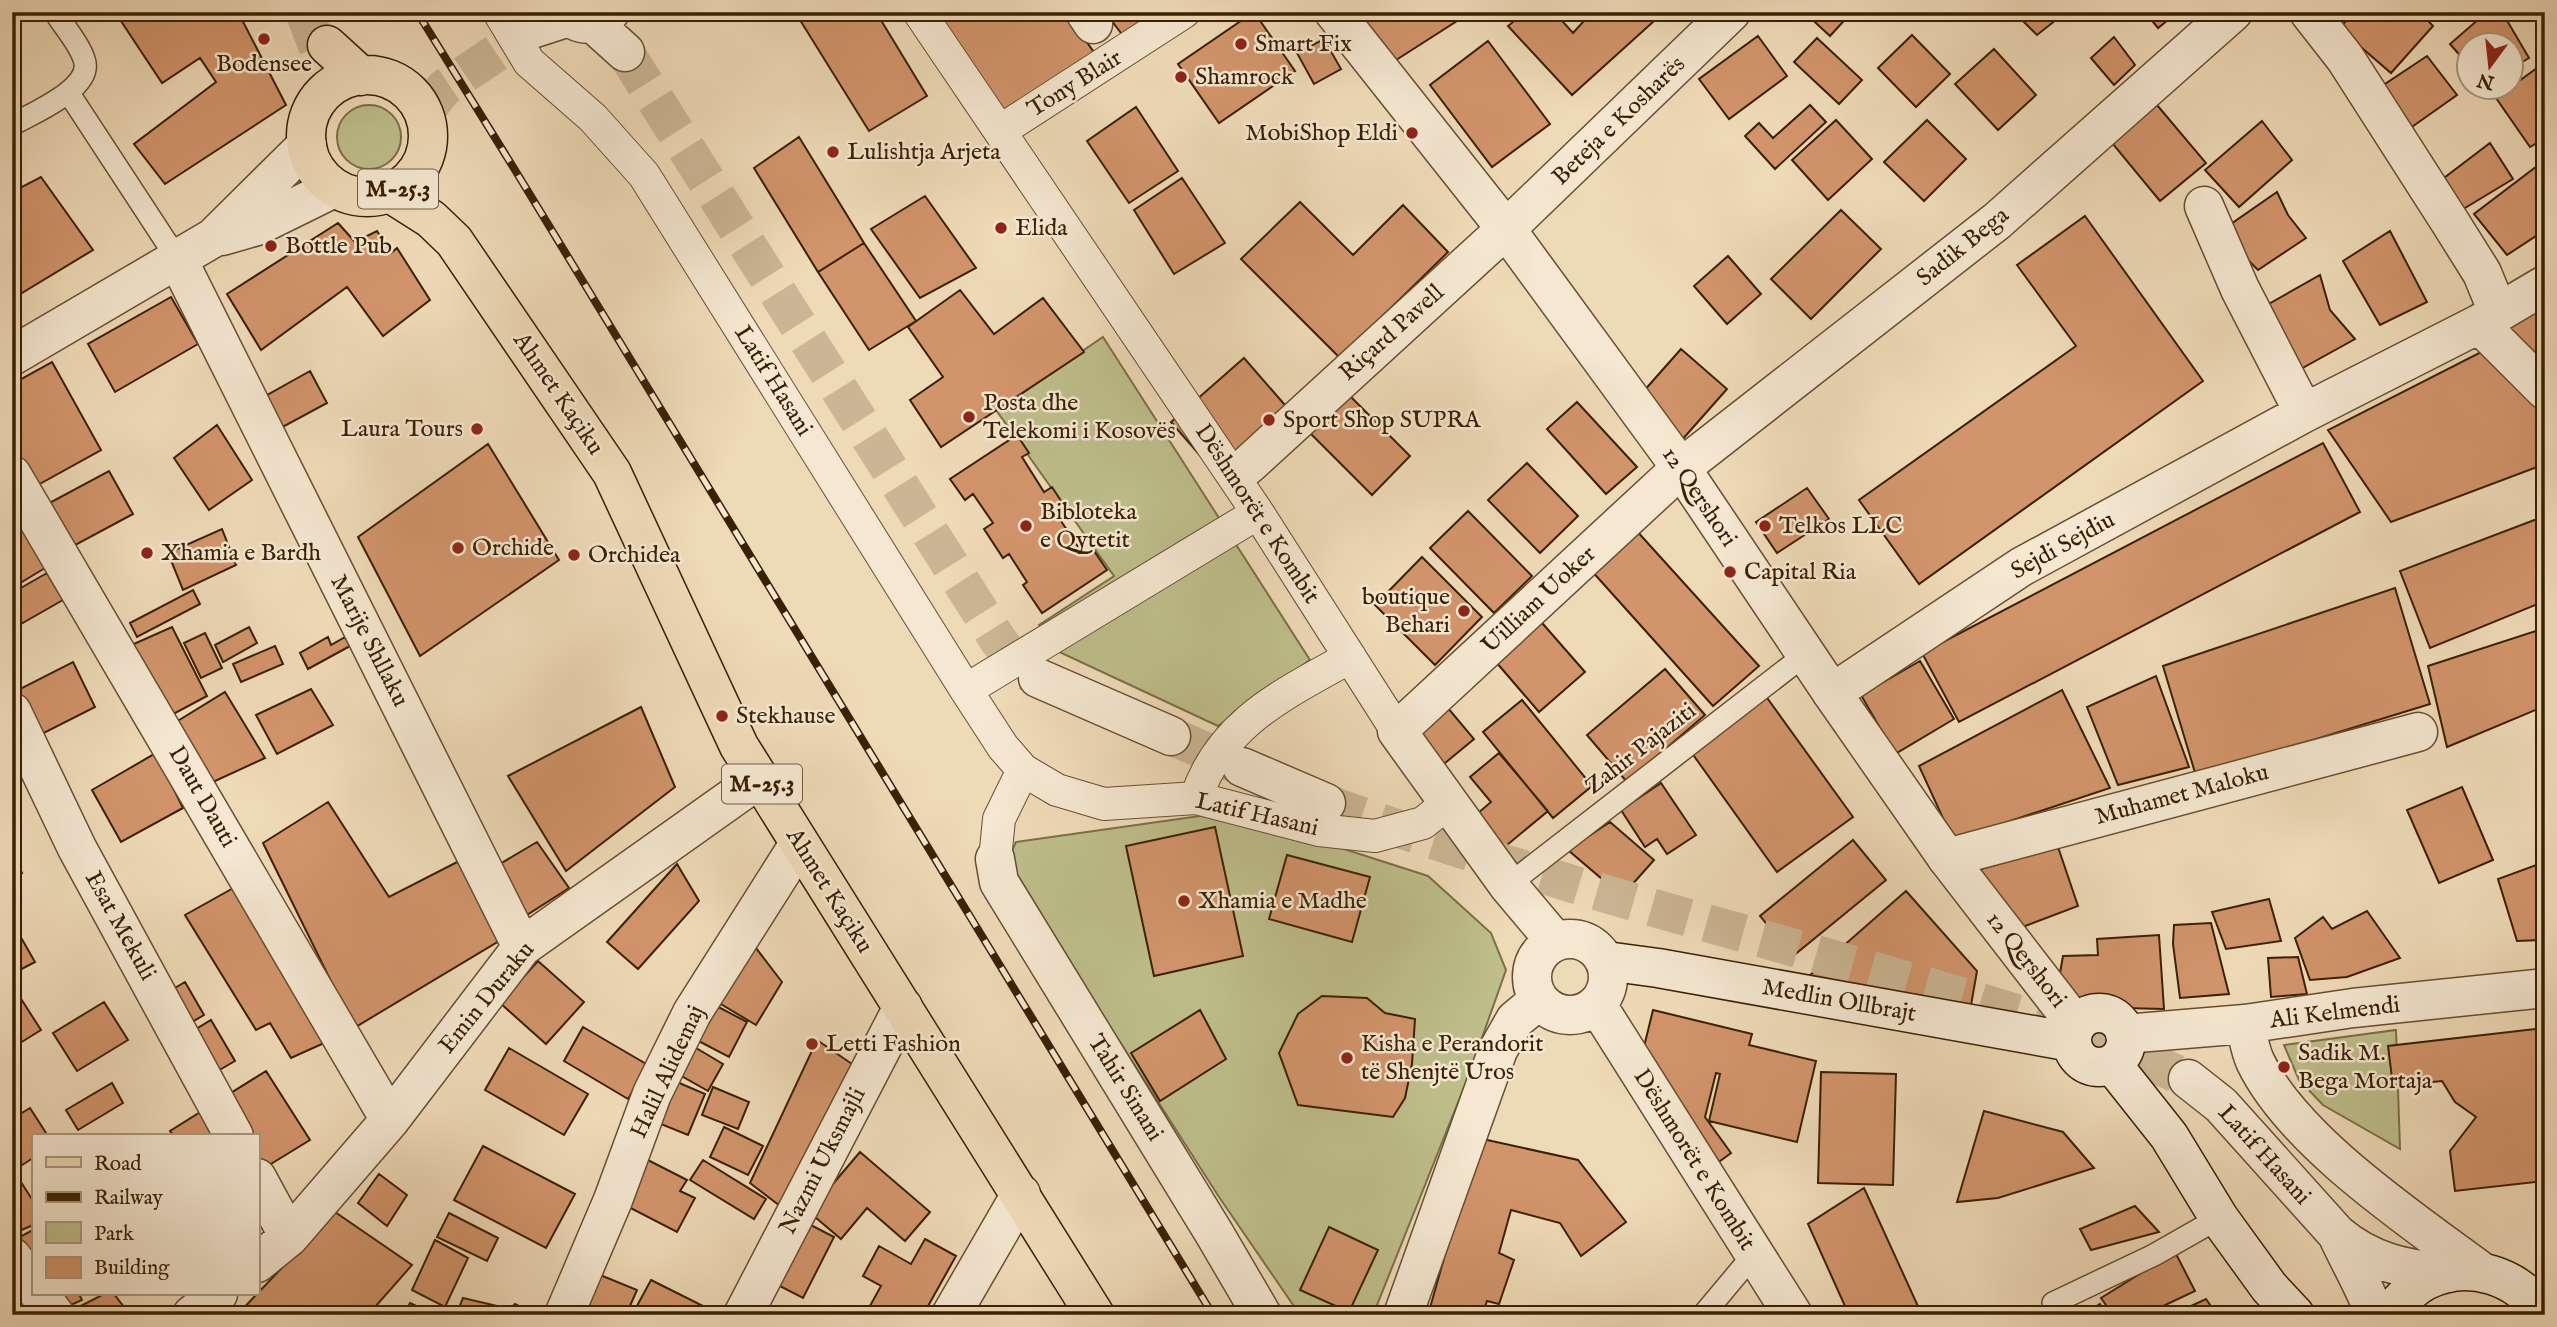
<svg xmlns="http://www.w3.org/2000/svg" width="2557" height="1327" viewBox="0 0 2557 1327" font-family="'IM FELL English',serif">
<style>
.green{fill:#bebe8b;stroke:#7c6f46;stroke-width:2}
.building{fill:#d2946b;stroke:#3a2002;stroke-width:2}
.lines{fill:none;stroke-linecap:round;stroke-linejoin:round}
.minor-tunnel{stroke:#cbb594;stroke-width:38;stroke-dasharray:38 19;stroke-linecap:butt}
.primary-tunnel{stroke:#cbb594;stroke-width:38;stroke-dasharray:38 19;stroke-linecap:butt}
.service-casing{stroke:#674e30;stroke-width:24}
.pedestrian-casing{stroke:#674e30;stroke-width:34}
.minor-casing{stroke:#674e30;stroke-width:41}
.tertiary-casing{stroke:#674e30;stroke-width:41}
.secondary-casing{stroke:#3a2002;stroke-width:41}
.primary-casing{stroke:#3a2002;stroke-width:41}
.service{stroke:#f5e7d1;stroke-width:21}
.pedestrian{stroke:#f5e7d1;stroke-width:32}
.minor{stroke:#f5e7d1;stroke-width:38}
.tertiary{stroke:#f5e7d1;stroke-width:38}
.secondary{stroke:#f5e7d1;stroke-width:38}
.primary{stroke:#efdab8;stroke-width:38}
.rail-casing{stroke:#3a2002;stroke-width:8}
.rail{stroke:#f5e7d1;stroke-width:5;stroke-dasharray:16;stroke-linecap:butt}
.poi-dot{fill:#8f2418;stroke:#f5e7d1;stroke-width:2.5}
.labels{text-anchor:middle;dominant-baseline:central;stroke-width:5;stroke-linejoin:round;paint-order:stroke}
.shield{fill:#f5e7d1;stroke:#725c40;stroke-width:2}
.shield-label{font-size:23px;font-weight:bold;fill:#3a2002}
.poi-label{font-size:24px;fill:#3a2002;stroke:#f5e7d1;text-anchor:start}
.street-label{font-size:24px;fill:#3a2002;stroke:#f5e7d1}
</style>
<rect width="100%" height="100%" fill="#efdab8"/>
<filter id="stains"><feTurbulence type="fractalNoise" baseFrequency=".00286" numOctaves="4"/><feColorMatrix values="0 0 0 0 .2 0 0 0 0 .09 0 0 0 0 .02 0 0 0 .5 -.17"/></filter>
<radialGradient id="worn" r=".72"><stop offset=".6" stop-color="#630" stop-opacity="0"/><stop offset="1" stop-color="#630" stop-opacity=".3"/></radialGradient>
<path class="green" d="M337 137a32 32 0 1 1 64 0a32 32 0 1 1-64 0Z
M1103,337L1310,660L1218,726L1055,650L1039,625L1114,576L996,410Z
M1221,813L1266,824L1428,876L1491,933L1506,970L1467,1080L1373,1315H1300L1219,1197L1006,864L1016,842Z
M2396,1030L2400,1149L2323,1105L2299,1080L2284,1045Z"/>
<path class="building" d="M115,12H238L286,105L165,184L134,144L216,82L200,58L162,83Z
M795,12H876L927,96L869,131Z
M934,12H1065L1096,55L1004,112Z
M1105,12H1160L1124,37Z
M1254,12L1295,71L1219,123L1178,64Z
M1353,12H1471L1393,62Z
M1525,12H1554L1573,33L1592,12H1664L1572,95L1508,26Z
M1804,12H1852L1830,36Z
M2014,12H2066L2037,35Z
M2145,12H2178L2158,28Z
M2352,12H2420L2433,26L2391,73L2340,29Z
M2439,12H2454L2444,20Z
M2487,12H2502L2529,58L2512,68V46H2470V67L2450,44Z
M1912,35L1950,74L1916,107L1878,68Z
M1758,36L1787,76L1729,119L1699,79Z
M2114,37L2135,65L2114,85L2091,58Z
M1817,38L1862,80L1839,104L1794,62Z
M1324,39L1341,69L1314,84L1297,53Z
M1488,41L1550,124L1492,167L1430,85Z
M1994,49L2036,95L1998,130L1955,84Z
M2427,56L2457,95L2409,129L2376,90Z
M2545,62V138L2530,147L2496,98Z
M1810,105L1826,122L1775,169L1745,136L1759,123L1773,138Z
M2157,105L2206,163L2160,201L2112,143Z
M1136,107L1178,171L1129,203L1087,141Z
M1836,120L1872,159L1828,200L1792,160Z
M1927,120L1966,159L1924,201L1884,162Z
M2262,121L2292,160L2239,207L2205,170Z
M799,137L864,243L818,272L754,168Z
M2490,143L2513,179L2460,211L2440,181Z
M2545,160V230L2507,255L2474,214Z
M41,177L93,250L12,299V192Z
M1182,178L1225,243L1174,274L1134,210Z
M2277,192L2288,215L2306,238L2258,270L2239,251L2231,224Z
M925,196L976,268L920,298L871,229Z
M1300,202L1353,255L1403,205L1448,252L1340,358L1241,259Z
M1841,210L1881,249L1811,319L1771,279Z
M2085,216L2203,381L1919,584L1859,500L2076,346L2017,265Z
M338,223L355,242L377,231L391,253L397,248L430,300L383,336L347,287L261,350L227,294Z
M2390,231L2427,302L2380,325L2343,261Z
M864,243L916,321L869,350L818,272Z
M1728,256L1761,294L1727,324L1694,286Z
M2320,275L2330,310L2355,339L2299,370L2258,310Z
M960,290L994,334L1043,298L1084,352L941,447L910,400L943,377L908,327Z
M171,297L198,344L115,392L88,344Z
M2545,300V372L2503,332Z
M2489,348L2545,418V464L2391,522L2328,430Z
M1681,349L1727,389L1681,441L1635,401Z
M1244,358L1291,412L1218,476L1171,422Z
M52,362L101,450L27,491L12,465V384Z
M310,371L327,403L279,429L262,398Z
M1338,384L1410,456L1372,495L1299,422Z
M1577,402L1637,467L1606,494L1547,429Z
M217,425L252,480L209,510L174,458Z
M1017,435L1029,453L1022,457L1044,492L1052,487L1067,510L1057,515L1083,554L1092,548L1107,570L1042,613L1023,585L1027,582L1009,554L1003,558L984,529L993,523L973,494L965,500L950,479Z
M2323,443L2360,512L1959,722L1922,653Z
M488,444L559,560L420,656L358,537Z
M1527,463L1578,516L1540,553L1488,500Z
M109,471L133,514L66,550L42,507Z
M1807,488L1829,519L1777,553L1756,522Z
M1468,511L1532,576L1494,613L1430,548Z
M2545,516V601L2430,648L2400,571Z
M17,520L45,568L12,588V523Z
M222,529L236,565L183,590L168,553Z
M1635,529L1759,666L1713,706L1590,569Z
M1422,557L1482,617L1435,665L1375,605Z
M47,573L63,600L12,629V593Z
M2395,588L2430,704L2196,776L2163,666Z
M193,590L200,604L137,637L130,623Z
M1536,616L1585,672L1539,712L1490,655Z
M172,627L207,696L166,718L127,647Z
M249,627L257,643L223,662L215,645Z
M2545,628V706L2447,747L2428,666Z
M205,633L222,668L201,678L184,643Z
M328,637L331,645L345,637L350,646L308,669L300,653Z
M275,646L283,664L241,682L233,664Z
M1920,661L1954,719L1895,754L1861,695Z
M73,662L95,707L32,739L12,700V693Z
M1665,669L1705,715L1627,782L1587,735Z
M2156,676L2189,767L2118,785L2087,707Z
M311,689L333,725L277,754L256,715Z
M2062,690L2110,788L1953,840L1919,766Z
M225,692L265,758L213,782L176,722Z
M1765,695L1853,817L1777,872L1689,749Z
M1522,700L1592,786L1553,818L1483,732Z
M1442,701L1474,739L1433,773L1401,734Z
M641,707L675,787L566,871L508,776Z
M156,753L183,808L121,842L92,790Z
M1499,753L1548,811L1484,864L1456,832L1491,802L1470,777Z
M1661,783L1696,835L1667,854L1657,839L1645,847L1621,810Z
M2462,787L2493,860L2439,883L2407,810Z
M328,802L389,897L469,856L504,938L354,1028L263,843Z
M1610,822L1654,860L1622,896L1568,850Z
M1215,827L1243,956L1154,976L1126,846Z
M1853,840L1886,880L1793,956L1760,916Z
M537,842L569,888L519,920L488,871Z
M2058,847L2078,906L2012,931L1971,872Z
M12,853L22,873L12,878Z
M1287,855L1370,877L1352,942L1269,919Z
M677,864L699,901L638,969L607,942Z
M2539,864L2545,881V940L2517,941L2498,879Z
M237,886L333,1039L291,1058L270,1023L256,1030L185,915Z
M1906,891L1977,971L1970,1011L1801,983Z
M2269,899L2281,941L2226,949L2212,912Z
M2367,911L2400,958L2347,977L2310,980L2295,938L2323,917L2332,929Z
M2211,923L2229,994L2180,998L2173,944L2174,925Z
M15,927L35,962L12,974V929Z
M746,935L782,982L756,1025L709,997Z
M2159,935L2164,1009L2082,1007L2060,973L2063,956L2098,955L2097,939Z
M2298,957L2307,994L2271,997L2268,958Z
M538,961L584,1002L546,1044L500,1003Z
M185,982L204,1015L163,1039L144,1006Z
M16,991L41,1030L12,1048V993Z
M1322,996L1367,998L1385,1013L1415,1019L1412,1064L1405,1098L1393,1117L1298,1105L1279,1053L1298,1014Z
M707,1001L747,1022L729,1057L689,1036Z
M104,1002L128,1040L77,1071L53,1033Z
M1200,1010L1226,1059L1160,1101L1131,1053Z
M1653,1010L1752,1034L1749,1045L1816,1061L1797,1142L1709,1121L1720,1074L1716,1073L1705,1117L1731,1153L1697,1178L1641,1059Z
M211,1020L235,1061L197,1083L173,1043Z
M583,1027L648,1065L628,1099L564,1061Z
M2545,1028V1181L2455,1191L2450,1151L2476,1117L2455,1102L2442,1081L2393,1086L2388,1046Z
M817,1040L852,1064L784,1209L750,1183Z
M686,1042L723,1064L708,1091L678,1074Z
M509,1048L588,1094L564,1135L485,1090Z
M266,1071L310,1140L266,1167L257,1154V1136H174L170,1131Z
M1821,1072L1896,1074L1893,1185L1818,1183Z
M663,1076L705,1094L688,1135L646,1118Z
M12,1083L21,1095L12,1102Z
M112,1083L123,1103L78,1130L66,1110Z
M713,1087L749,1102L738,1129L702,1115Z
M30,1108L48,1136H33V1158L19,1167L12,1157V1119Z
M1984,1111L2063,1132L2094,1168L1998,1198L1957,1202Z
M724,1127L763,1146L748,1175L710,1157Z
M1478,1138L1578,1160L1626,1222L1581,1256L1560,1223L1511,1210L1499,1253L1514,1260L1499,1304L1487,1301L1482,1315H1428Z
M483,1146L575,1194L546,1248L454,1200Z
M860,1152L930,1212L905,1241L867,1208L841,1239L809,1212Z
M638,1155L687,1180L680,1191L695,1198L677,1232L615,1200Z
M703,1160L766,1199L754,1219L690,1180Z
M14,1171L33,1201V1225L17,1232L12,1225V1172Z
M379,1174L407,1195L387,1226L358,1203Z
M1864,1188L1922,1315H1849L1808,1224Z
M2135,1206L2159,1232L2091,1250L2080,1229Z
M335,1212L412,1265L368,1315H237Z
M449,1213L498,1238L487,1261L437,1237Z
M805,1222L834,1237L803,1298L774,1283Z
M1329,1227L1378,1250L1349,1312L1300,1290Z
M33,1230V1268L12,1241Z
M925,1239L956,1256L923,1315H865L881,1286L863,1276L879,1246L911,1264Z
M435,1240L468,1258L445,1307L412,1290Z
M2175,1252L2195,1291L2144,1315H2113L2101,1298Z
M588,1270L637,1290L626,1315H568Z
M651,1280L705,1307L701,1315H632Z
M54,1294H79L82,1300L64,1308Z
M104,1294H114L130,1315H63Z
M463,1298L510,1309L515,1304L534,1314L456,1315Z
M2206,1299L2217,1315H2180L2178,1312Z
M410,1303L435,1315H404Z
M2100,1304L2105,1315H2082Z"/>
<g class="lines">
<path class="minor-tunnel" d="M625,52L998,640L1018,666L1038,678
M424,113L444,88L532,29
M1171,736L1242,767
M1326,803C1500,867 1680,915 1858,966C1971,999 2082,1029 2188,1079"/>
<path class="primary-tunnel" d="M304,12L320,53"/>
<g class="service-casing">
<path id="service" d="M68,92L178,260
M12,125C32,113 95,88 84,59C79,43 64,27 55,12
M1508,885L1806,654
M2053,1303L2154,1255L2219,1218
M1703,1315L1754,1254"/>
</g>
<g class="pedestrian-casing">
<path id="pedestrian" d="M499,12L529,62L593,118L644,175L966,690L1003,747L1023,770L1057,790L1104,804L1196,798L1319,830L1375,836L1423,823L1448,803
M919,12L1258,513L1397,731
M1000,131L1184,12
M966,690L1258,513
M1196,798C1221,722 1285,694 1350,657
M995,859L999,819L1023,770"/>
</g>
<g class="minor-casing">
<path id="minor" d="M566,12C578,28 598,27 610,12
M1085,12L1093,24
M2309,12L2345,58L2450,222L2482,273L2498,312
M594,24L625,52
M532,29L569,17
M2204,206L2240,289L2304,413
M178,260L522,947
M2479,324L2545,390
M1247,466L1506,229L1731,12
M12,475L390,1120
M1038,678L1171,736
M1832,693L2021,567L2304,413L2479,324L2545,285
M12,712L77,848L234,1136
M1242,767L1326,803
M1947,858L2418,732
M995,859L999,882L1214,1233L1262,1315
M1532 977a38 38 0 1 1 76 0a38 38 0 1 1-76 0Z
M1555,941L1508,885L1397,731L1681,468L1997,221L2233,12
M1597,1005L1793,1315
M2245,1024C2248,1036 2250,1050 2255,1061C2293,1141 2412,1220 2482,1272
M2125,1034L2245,1024L2353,1008L2545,988
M2188,1079L2221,1105L2337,1234C2370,1262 2406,1270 2448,1273
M257,1178L289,1237
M2337,1234C2349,1261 2365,1287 2375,1315
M12,1257L33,1285
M257,1263L289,1237L390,1120L522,947L759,779
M39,1294L55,1315
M192,1315L218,1294
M564,1315L613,1200L652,1094L692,1013L799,844
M743,1315L903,1007
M951,1315L1021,1194
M1403,1315L1498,1050L1515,1020L1539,1000"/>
</g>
<g class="tertiary-casing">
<path id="tertiary" d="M1334,12L1506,229L1681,468L1832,693L1947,858L2076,1025
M222,236L257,226L334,188
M12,356L213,238L307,145"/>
</g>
<g class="secondary-casing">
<path id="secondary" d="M1606,961L1658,968L2072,1042
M2072 1040a27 27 0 1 1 54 0a27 27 0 1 1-54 0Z
M2112,1064L2169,1136L2219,1218L2269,1287L2295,1315
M2389,1315C2399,1302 2410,1289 2425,1281C2468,1259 2518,1275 2544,1315"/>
</g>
<g class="primary-casing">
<path id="primary" d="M327,45L361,76
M306 136a61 61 0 1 1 122 0a61 61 0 1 1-122 0Z
M390,193L431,219L454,241L612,473L739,746L1095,1315"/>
</g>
<use href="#service" class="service"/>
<use href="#pedestrian" class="pedestrian"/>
<use href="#minor" class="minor"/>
<use href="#tertiary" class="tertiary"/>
<use href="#secondary" class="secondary"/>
<use href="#primary" class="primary"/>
<g class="rail-casing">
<path id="rail" d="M417,12L515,170L1213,1315"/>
</g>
<use href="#rail" class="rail"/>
</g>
<g class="poi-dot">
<circle cx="264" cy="39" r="7"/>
<circle cx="1241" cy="44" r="7"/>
<circle cx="1181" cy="77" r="7"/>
<circle cx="1412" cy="133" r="7"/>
<circle cx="833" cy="152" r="7"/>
<circle cx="1001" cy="228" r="7"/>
<circle cx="271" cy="246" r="7"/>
<circle cx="969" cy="417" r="7"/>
<circle cx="1269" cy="420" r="7"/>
<circle cx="477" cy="429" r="7"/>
<circle cx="1026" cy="526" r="7"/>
<circle cx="1765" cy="526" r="7"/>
<circle cx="458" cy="548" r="7"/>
<circle cx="147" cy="553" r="7"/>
<circle cx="574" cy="555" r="7"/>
<circle cx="1730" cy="572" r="7"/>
<circle cx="1464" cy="611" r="7"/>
<circle cx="722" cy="716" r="7"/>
<circle cx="1184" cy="901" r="7"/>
<circle cx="812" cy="1044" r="7"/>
<circle cx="1347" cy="1058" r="7"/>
<circle cx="2284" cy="1067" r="7"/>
</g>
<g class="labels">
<g class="shield">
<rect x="358" y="169.5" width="80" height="39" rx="5"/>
<rect x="722" y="764.5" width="80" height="39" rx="5"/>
</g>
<g class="shield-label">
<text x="398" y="189">M-25.3</text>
<text x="762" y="784">M-25.3</text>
</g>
<g class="poi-label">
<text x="1255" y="44">Smart Fix</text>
<text x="264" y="64" text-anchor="middle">Bodensee</text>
<text x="1195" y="77">Shamrock</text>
<text x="1398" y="133" text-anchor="end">MobiShop Eldi</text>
<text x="847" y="152">Lulishtja Arjeta</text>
<text x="1015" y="228">Elida</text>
<text x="285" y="246">Bottle Pub</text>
<text x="983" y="403">Posta dhe<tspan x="983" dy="28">Telekomi i Kosovës</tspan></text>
<text x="1283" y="420">Sport Shop SUPRA</text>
<text x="463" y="429" text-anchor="end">Laura Tours</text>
<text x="1040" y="512">Bibloteka<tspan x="1040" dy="28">e Qytetit</tspan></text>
<text x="1779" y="526">Telkos LLC</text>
<text x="472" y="548">Orchide</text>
<text x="161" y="553">Xhamia e Bardh</text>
<text x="588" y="555">Orchidea</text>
<text x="1744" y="572">Capital Ria</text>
<text x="1450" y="597" text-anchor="end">boutique<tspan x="1450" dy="28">Behari</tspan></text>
<text x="736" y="716">Stekhause</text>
<text x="1198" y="901">Xhamia e Madhe</text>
<text x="826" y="1044">Letti Fashion</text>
<text x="1361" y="1044">Kisha e Perandorit<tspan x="1361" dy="28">të Shenjtë Uros</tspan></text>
<text x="2298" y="1053">Sadik M.<tspan x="2298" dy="28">Bega Mortaja</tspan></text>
</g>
<g class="street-label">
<text transform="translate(1075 84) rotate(-32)">Tony Blair</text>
<text transform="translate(1619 121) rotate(-44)">Beteja e Kosharës</text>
<text transform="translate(1963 247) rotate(-39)">Sadik Bega</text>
<text transform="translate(1392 333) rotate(-42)">Riçard Pavell</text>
<text transform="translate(773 381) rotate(58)">Latif Hasani</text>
<text transform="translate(558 394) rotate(56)">Ahmet Kaçiku</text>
<text transform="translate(1699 497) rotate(56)">12 Qershori</text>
<text transform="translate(1257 514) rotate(57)">Dëshmorët e Kombit</text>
<text transform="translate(2063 546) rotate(-29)">Sejdi Sejdiu</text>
<text transform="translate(1539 600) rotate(-43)">Uilliam Uoker</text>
<text transform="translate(369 641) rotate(63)">Marije Shllaku</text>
<text transform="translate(1641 749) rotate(-38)">Zahir Pajaziti</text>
<text transform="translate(2182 795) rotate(-15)">Muhamet Maloku</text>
<text transform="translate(202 797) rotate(60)">Daut Dauti</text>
<text transform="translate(1257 815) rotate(13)">Latif Hasani</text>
<text transform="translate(829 891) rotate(58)">Ahmet Kaçiku</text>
<text transform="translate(120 926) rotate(61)">Esat Mekuli</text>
<text transform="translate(2026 960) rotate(52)">12 Qershori</text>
<text transform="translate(487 998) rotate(-51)">Emin Duraku</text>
<text transform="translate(1839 1001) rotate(10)">Medlin Ollbrajt</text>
<text transform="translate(2335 1013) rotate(-7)">Ali Kelmendi</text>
<text transform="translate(668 1072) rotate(-65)">Halil Alidemaj</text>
<text transform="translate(1125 1088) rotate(58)">Tahir Sinani</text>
<text transform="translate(2264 1155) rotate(48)">Latif Hasani</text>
<text transform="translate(1694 1160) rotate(58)">Dëshmorët e Kombit</text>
<text transform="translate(823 1161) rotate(-63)">Nazmi Uksmajli</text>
</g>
</g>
<rect width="2557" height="1327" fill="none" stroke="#efdab8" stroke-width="42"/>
<rect x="14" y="14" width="2529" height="1299" fill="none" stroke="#3a2002" stroke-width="3.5"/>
<rect x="21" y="21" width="2515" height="1285" fill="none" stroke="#3a2002" stroke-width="2"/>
<rect x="32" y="1134" width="228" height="161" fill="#f5e7d1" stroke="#aa977e" stroke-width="2"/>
<rect x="46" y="1157" width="35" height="10" fill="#efdab8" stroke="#aa977e" stroke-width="2"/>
<text x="94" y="1170" font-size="21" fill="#3a2002">Road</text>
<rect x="46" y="1192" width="35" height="10" fill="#3a2002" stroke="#aa977e" stroke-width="2"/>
<text x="94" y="1204" font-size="21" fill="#3a2002">Railway</text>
<rect x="46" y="1222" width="35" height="21" fill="#bebe8b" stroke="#aa977e" stroke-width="2"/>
<text x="94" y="1240" font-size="21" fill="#3a2002">Park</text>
<rect x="46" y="1257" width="35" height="21" fill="#d2946b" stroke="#aa977e" stroke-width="2"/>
<text x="94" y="1274" font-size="21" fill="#3a2002">Building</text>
<g transform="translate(2490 66) rotate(195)"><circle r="33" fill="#f5e7d1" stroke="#aa977e" stroke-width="2"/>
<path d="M0-5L12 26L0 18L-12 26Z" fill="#8f2418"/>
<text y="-10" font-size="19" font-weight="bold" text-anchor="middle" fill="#3a2002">N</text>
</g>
<rect width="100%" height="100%" filter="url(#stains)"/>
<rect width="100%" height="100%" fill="url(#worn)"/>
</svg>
